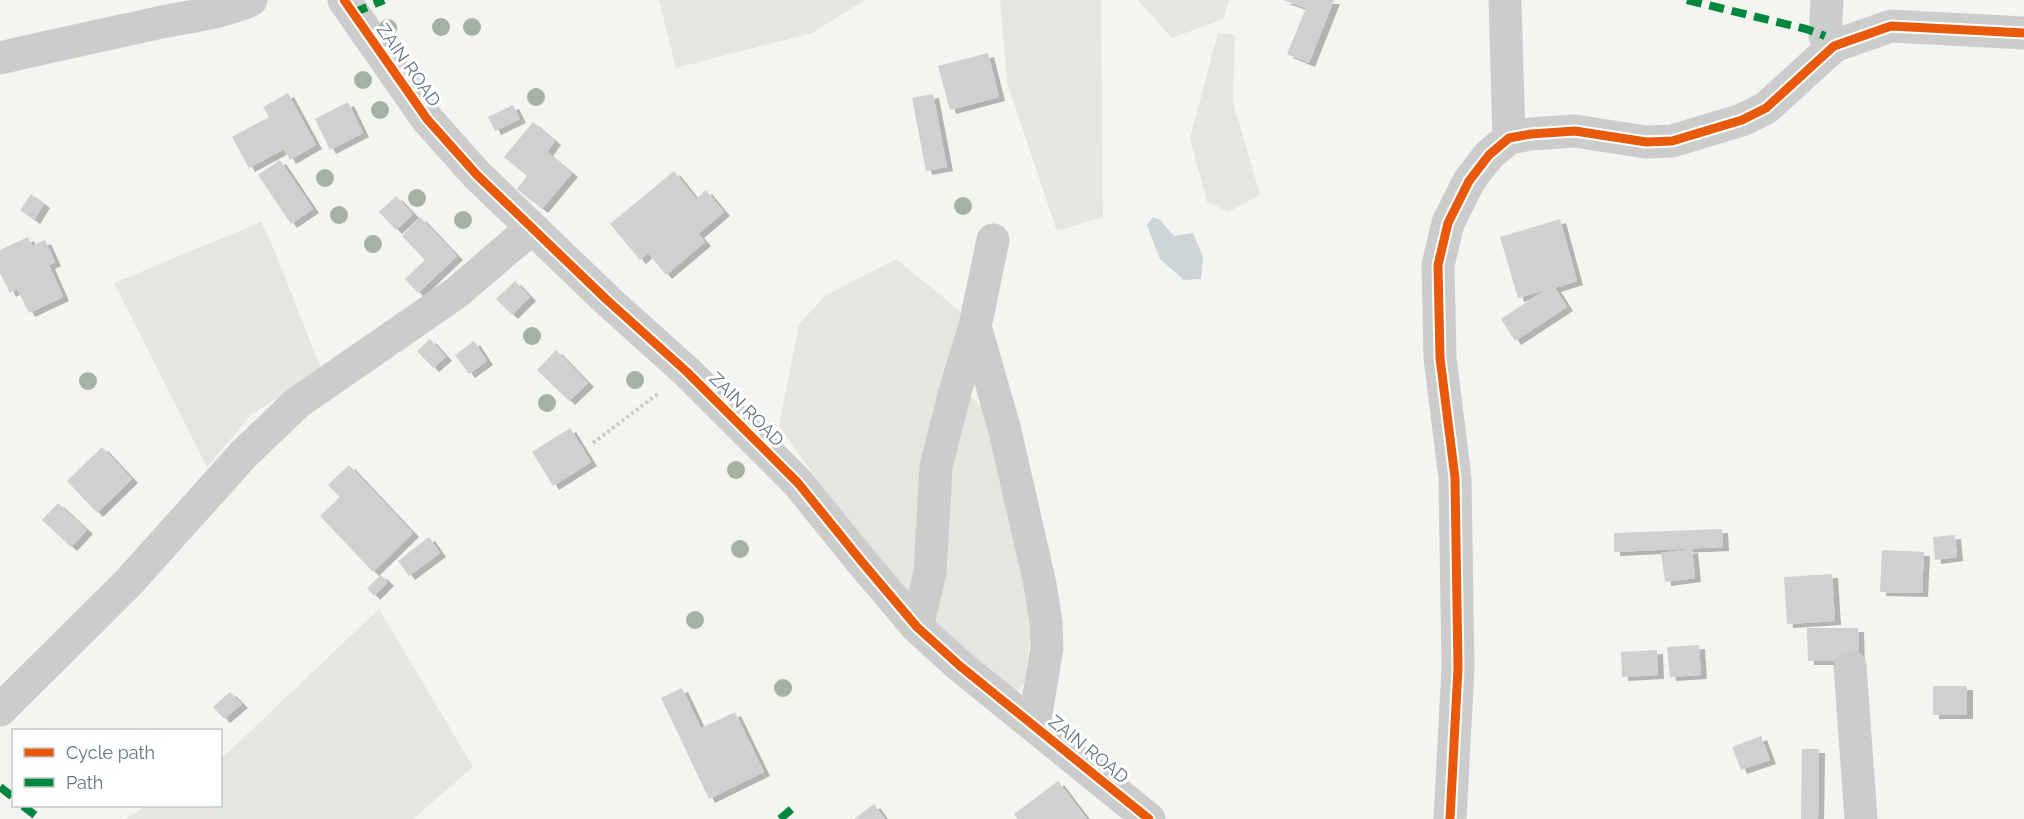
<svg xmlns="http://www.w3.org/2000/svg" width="2024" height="819" viewBox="0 0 2024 819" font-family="Raleway,sans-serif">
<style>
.green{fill:#e3e7df}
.water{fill:#ced5d8}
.building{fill:#cfd0d0;filter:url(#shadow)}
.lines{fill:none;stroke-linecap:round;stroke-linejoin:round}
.path{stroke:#c9caca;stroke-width:4;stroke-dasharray:3 3;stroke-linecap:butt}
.street{stroke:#cbcdcd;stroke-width:33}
.quiet{stroke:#00873e;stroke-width:8;stroke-dasharray:15 8;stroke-linecap:butt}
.cycleway-casing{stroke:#fff;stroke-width:13}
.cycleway{stroke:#e8590c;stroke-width:9}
.tree{fill:#a5b1a2}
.labels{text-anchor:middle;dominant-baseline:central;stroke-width:6;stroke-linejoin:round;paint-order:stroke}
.street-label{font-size:18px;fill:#627383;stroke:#fff}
</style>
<defs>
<filter id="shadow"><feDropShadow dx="6" dy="4" stdDeviation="0" flood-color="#0004"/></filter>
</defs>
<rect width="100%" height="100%" fill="#f4f4f1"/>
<path class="green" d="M659,0H865L812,33L676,68Z
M1000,0H1101L1103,217L1057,231L1007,82Z
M1138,0H1229L1223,19L1172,38Z
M1218,33L1235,35L1233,102L1260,195L1228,212L1207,202L1190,138Z
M261,222L273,247L321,369L251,415L207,467L114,283Z
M896,259L965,315L950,375L1003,428L1036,593L1024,685L1014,692L898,593L779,426L799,324L825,296Z
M379,609L473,767L413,819H125L147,806H220L221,759Z"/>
<path class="water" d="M1153,217L1160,220L1174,236L1193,233L1203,257L1201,279L1184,280L1160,259L1147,225Z"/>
<path class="building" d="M1283,0H1334L1309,63L1287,54L1306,8Z
M988,53L999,97L950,110L938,66Z
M288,93L316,145L290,160L284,149L249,168L232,137L269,117L263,107Z
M933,94L947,167L926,171L912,98Z
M348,102L363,133L330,150L315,119Z
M513,105L520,119L495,131L488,117Z
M533,122L555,141L547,152L572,173L542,209L517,189L527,176L504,157Z
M280,160L313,209L291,224L258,175Z
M674,171L696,199L706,190L724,212L698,234L705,242L666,275L648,253L640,260L610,224Z
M31,194L44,204L34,220L20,210Z
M396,196L413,214L396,230L379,212Z
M420,217L457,256L418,293L405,279L425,260L402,236Z
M1560,219L1577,281L1555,288L1567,307L1515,341L1501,319L1545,290L1518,298L1500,237Z
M28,237L32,246L45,240L55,262L49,265L63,297L29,313L17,289L10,293L0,273V250Z
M515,281L530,297L512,315L496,299Z
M430,339L446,357L433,368L417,351Z
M474,341L487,361L469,374L455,355Z
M556,350L588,383L569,401L537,370Z
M570,428L591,462L553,486L532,452Z
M102,447L132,479L97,513L67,481Z
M349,465L413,533L373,572L320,516L340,497L328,485Z
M58,503L87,530L71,547L42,520Z
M1722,529L1723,547L1614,552V533Z
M1955,535L1957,557L1935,560L1933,537Z
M429,537L440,553L409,576L398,561Z
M1692,549L1695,578L1665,582L1661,553Z
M1882,550L1924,552L1922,593L1880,592Z
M1832,574L1835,621L1787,624L1784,577Z
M381,575L388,582L374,596L367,588Z
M1807,628H1858L1859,661H1808Z
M1699,645L1701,675L1670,677L1667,647Z
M1657,650L1658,675L1622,677L1621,652Z
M1933,686H1967V715H1933Z
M682,688L701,728L735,712L764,772L709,799L661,698Z
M230,692L242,704L224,719L213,707Z
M1761,736L1770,760L1741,770L1732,747Z
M1802,749H1819L1818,819H1801Z
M1058,781L1087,819H1018L1014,814Z
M874,804L885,819H854Z"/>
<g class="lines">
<path class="path" d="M593,443L659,393"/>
<path class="street" d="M344,0L427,119L476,174L607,300L687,372L798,483L862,562L917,627L960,666L1149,819
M1505,0L1509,138
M1827,0L1825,36L1834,46
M0,58C54,45 108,34 162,22C193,16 222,13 251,0
M975,326L1004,427L1040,584L1046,622L1047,648L1034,725
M917,627L930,572L936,467L956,388L975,326L993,240
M1850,666L1861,819
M0,710L128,583L242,456L297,403L456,293L532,228
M1450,819L1458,668L1455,478L1440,358L1438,265L1448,223L1469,181L1489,155L1509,138L1531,134L1575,131L1646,142L1672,141L1742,120L1766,108L1834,46L1891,26L2024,33"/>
<path class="quiet" d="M1687,0L1806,29L1825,36
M353,13L384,0
M0,787L14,798
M23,806L40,819
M780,819L793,808"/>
<g class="cycleway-casing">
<path id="cycleway" d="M344,0L427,119L476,174L607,300L687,372L798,483L862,562L917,627L960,666L1149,819
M1450,819L1458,668L1455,478L1440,358L1438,265L1448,223L1469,181L1489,155L1509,138L1531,134L1575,131L1646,142L1672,141L1742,120L1766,108L1834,46L1891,26L2024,33"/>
</g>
<use href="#cycleway" class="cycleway"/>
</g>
<g class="tree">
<circle cx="441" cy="27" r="9"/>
<circle cx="472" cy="27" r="9"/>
<circle cx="388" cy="28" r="9"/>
<circle cx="363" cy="80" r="9"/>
<circle cx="536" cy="97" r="9"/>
<circle cx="380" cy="110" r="9"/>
<circle cx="325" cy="178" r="9"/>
<circle cx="417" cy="198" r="9"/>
<circle cx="963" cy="206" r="9"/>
<circle cx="339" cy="215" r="9"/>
<circle cx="463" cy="220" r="9"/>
<circle cx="373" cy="244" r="9"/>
<circle cx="532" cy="336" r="9"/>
<circle cx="635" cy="380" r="9"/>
<circle cx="88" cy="381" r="9"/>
<circle cx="547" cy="403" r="9"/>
<circle cx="736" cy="470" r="9"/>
<circle cx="740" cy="549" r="9"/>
<circle cx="695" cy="620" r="9"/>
<circle cx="783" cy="688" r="9"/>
</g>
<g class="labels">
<g class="street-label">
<text transform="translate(409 65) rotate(55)">ZAIN ROAD</text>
<text transform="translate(747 409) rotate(45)">ZAIN ROAD</text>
<text transform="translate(1089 749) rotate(39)">ZAIN ROAD</text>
</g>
</g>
<rect x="12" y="729" width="210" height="78" fill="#ffffff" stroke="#c0c7cd" stroke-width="1.5"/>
<rect x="24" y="748" width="30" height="9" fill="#e8590c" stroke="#c0c7cd" stroke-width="1.5"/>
<text x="66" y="759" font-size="18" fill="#627383">Cycle path</text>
<rect x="24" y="778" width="30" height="9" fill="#00873e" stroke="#c0c7cd" stroke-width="1.5"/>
<text x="66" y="789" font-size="18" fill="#627383">Path</text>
</svg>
